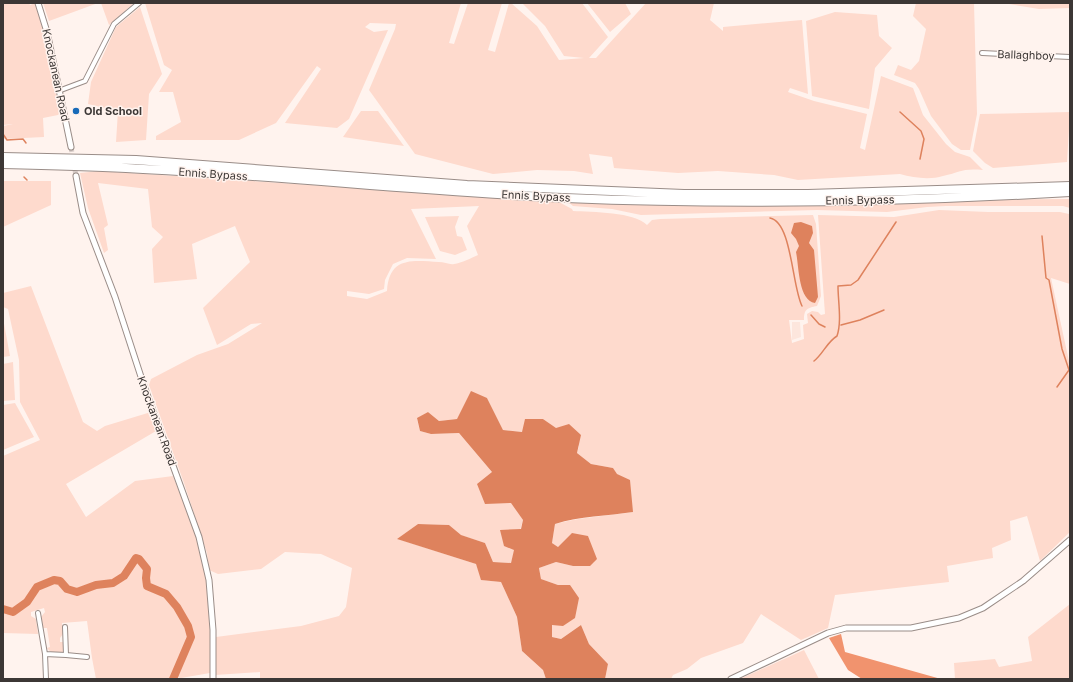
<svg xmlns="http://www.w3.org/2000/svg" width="1073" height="682" viewBox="0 0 1073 682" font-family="Inter,sans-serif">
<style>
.built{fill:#fde6dd}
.green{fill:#fedacd;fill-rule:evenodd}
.forest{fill:#f1936e}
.water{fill:#de825d}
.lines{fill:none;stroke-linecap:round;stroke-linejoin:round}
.stream{stroke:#de825d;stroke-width:1.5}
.river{stroke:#de825d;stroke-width:8}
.tertiary-tunnel{stroke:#d8cdc9;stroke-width:5;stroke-dasharray:5 2.5;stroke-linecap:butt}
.minor-casing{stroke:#9a8d88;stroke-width:6}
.tertiary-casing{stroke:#9a8d88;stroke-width:7}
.motorway-casing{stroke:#9a8d88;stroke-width:10}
.minor{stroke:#fff;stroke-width:4}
.tertiary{stroke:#fff;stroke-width:5}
.motorway{stroke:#fff;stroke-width:8}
.poi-dot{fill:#186ab8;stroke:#fff3ee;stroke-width:1.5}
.labels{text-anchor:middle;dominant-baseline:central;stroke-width:3;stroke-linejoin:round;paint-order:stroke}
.street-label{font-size:11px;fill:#3c3735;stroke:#fff3ee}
.poi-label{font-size:11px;font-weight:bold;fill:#3c3735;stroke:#fff3ee;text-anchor:start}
</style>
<rect width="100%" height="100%" fill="#fff3ee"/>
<path class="built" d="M792,322H800L801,337L792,340Z"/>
<path class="green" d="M3,3H29L30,5L35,3L44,33L60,113L58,115L43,118L44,137L3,139V126L13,124L3,125Z
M43,3H98L49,21Z
M101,3H134L109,25Z
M145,3H461L449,43L454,44L468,3H502L488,50L495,52L509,3H511L537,26L559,60L584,58L564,56L545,26L522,3H582L608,37L589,58H596L646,3H714L710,20L723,31V27L802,20L808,94L790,88L788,92L814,101L867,114L860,148L865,150L881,76L913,88L923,115L946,144L955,152L970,157L983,170C962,168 961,172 943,176C930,180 914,178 900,174L798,180L774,175L718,171L678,173L614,168L612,157L589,154L593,174L574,171L537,170L493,174L415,154L369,90L395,29L396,24L370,23L365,27L374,32L388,30L349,119L337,128L285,123L321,69L317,66L276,123L239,140H156V136L181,122L173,92H159L172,70L164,65Z
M587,3H625L631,14L610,32Z
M916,3H974L977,114L970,150H961L952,144L931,116L919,89L915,83L894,75L898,65L911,70L919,61L926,29L913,16Z
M1003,3H1070V8L1039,9Z
M140,7L162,74L149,94L146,140L116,142L118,111L88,104L91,82L116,27Z
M835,12L877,15L879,36L892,48L875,68L869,109L812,96L806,21Z
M361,111H378L404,146L343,137Z
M1070,112L1067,162L993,168L985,163L973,151L980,114Z
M99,171L557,201L572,209L573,211C592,212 635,212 647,225L652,220L660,219L813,215L816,224L821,296L817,306C807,308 804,309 804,320H789L792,343L804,339L803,325L808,323L807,314L812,311L818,312L821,315L825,314L818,215L894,217L939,210L988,212H1060L1069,214L1070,284L1051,278L1070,366V532L1040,561L1027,516L1010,521L1011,540L992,548L993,558L947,566L949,582L835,595L828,628L801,640L761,614L743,643L701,658L687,669L673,675L671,679H605L608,664L589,644L581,625L561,639L552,637V625L570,585H558L541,579L539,568L556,562L573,566L591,545L588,536L558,547L552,543L555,524C580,517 606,516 633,512L613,468L591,464L577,453L579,446L543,419L522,432L503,430L487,398L457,419L439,421L428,412L417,419L420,431L431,434L459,433L492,472L523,520L511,563L493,562L485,543L460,535L449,525L418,524L398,539L476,564L482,580L501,582L517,617L522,651L543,670L546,679H260V672L215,675L216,637L301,626L339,616L346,607L352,568L321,554L285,552L261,569L218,574L209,570L207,553L184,483L149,385L151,379L197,355L228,344L262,323L251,324L217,345L203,308L250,262L235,226L192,244L197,279L154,283L152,249L163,237L152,227L148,189L98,183L108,225L104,228L108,250L104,253L88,208L80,173ZM479,206L467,226L478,255C471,258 462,263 454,264C450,265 444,262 439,262C411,260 389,257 387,291L367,299L347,296V291L369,294L384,289L385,280L393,264L407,258L436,259L411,209Z
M3,181H51V205L3,227Z
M1070,199V208L1063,206H946L927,207L887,212L817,210L641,215L612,209L573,206L567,201Z
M459,216L455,227L457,236L462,237L467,250L455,255L440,251L425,217Z
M31,286L83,422L97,431L105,426L151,412L156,431L66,484L86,517L135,481L173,476C181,497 191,518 197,539C210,582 211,628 210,673L181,678L175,677L179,679H96L92,658L87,621L62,623L63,634L60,638V642H63L65,651C61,656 50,653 47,648L50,647L47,628H43L41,617L45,612L44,608L31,612V616L36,619L38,634L3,633V456L40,440L20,402L19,360L8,309L3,307V293Z
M3,318L10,356L3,357Z
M13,362L15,400L3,401V364Z
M15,403L34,437L3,450V405Z
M1070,604V679H955L954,663L995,659L999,667L1032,661L1028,637Z
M804,650L819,679H742V678Z"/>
<path class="forest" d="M841,634L845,652L941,679H862L848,670L829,638Z"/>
<path class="water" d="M801,222L812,226L813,233L809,243L814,250L818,297L815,303C798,300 799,266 796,252L799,246L796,239L791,233L794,223Z
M471,391L487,398L503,430L522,432L525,419H543L556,428L569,424L581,435L577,453L591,464L613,468L617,474L630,480L633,512C607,516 580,516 555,524L552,543L558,547L572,533L588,536L597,559L590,566H573L556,562L539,568L541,579L558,585H570L579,598L575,618L563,626L552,625V637L561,639L581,625L589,644L608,664L605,679H546L543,670L522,651L517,617L501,582L481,580L476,564L397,539L418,524L449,525L461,535L485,543L493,562L511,563L514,550L504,546L500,530L521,529L523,520L511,503L485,504L477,484L492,472L459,433L431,434L420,431L417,418L428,412L439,421L457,419Z"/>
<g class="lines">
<path class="stream" d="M900,112L921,131L924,139L920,159
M3,134L7,140L23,139L26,143
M24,177L27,180
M770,218C792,222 792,287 802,306
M1042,236L1046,278L1049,280L1062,349L1069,370L1057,387
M811,315L819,324L825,327
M841,325L860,320L884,310
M814,361C823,354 827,342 837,336C842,321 838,302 838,286L851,285L858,280L896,222"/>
<path class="river" d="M3,609L13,612L27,602L37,587L54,580L60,581L67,589L77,592L96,585L113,583L124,576L136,558L139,559L147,569L146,578L147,586L166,594L177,607L188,626L191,637L173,679"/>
<path class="tertiary-tunnel" d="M71,147L76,176"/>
<g class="minor-casing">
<path id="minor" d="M982,53L1070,57
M61,90L85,81L114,24L139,3
M38,613L45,654L46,679
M45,654L66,655L65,627
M66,655L87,657"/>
</g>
<g class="tertiary-casing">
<path id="tertiary" d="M38,3L47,32L71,147
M76,176L83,213L115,297L144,386L199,537L209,580L213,630V679
M731,679L828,633L846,628H911L959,618L983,608L1023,581L1070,540"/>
</g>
<g class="motorway-casing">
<path id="motorway" d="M3,157L136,160L467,185L684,194H808L1070,186
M3,164C44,165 85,166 126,168C273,175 419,191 566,198C734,205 902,202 1070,192"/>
</g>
<use href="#minor" class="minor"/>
<use href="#tertiary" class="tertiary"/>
<use href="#motorway" class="motorway"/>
</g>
<circle class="poi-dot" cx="76" cy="111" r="4"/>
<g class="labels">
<g class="street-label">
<text transform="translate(1026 55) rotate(2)">Ballaghboy</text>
<text transform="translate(56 75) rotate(78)">Knockanean Road</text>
<text transform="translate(213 174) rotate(4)">Ennis Bypass</text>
<text transform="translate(536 196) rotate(3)">Ennis Bypass</text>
<text transform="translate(860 200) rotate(-1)">Ennis Bypass</text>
<text transform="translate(157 421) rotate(70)">Knockanean Road</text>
</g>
<g class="poi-label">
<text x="84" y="111">Old School</text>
</g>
</g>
<rect width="1073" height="682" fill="none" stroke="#3c3735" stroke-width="8"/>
</svg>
